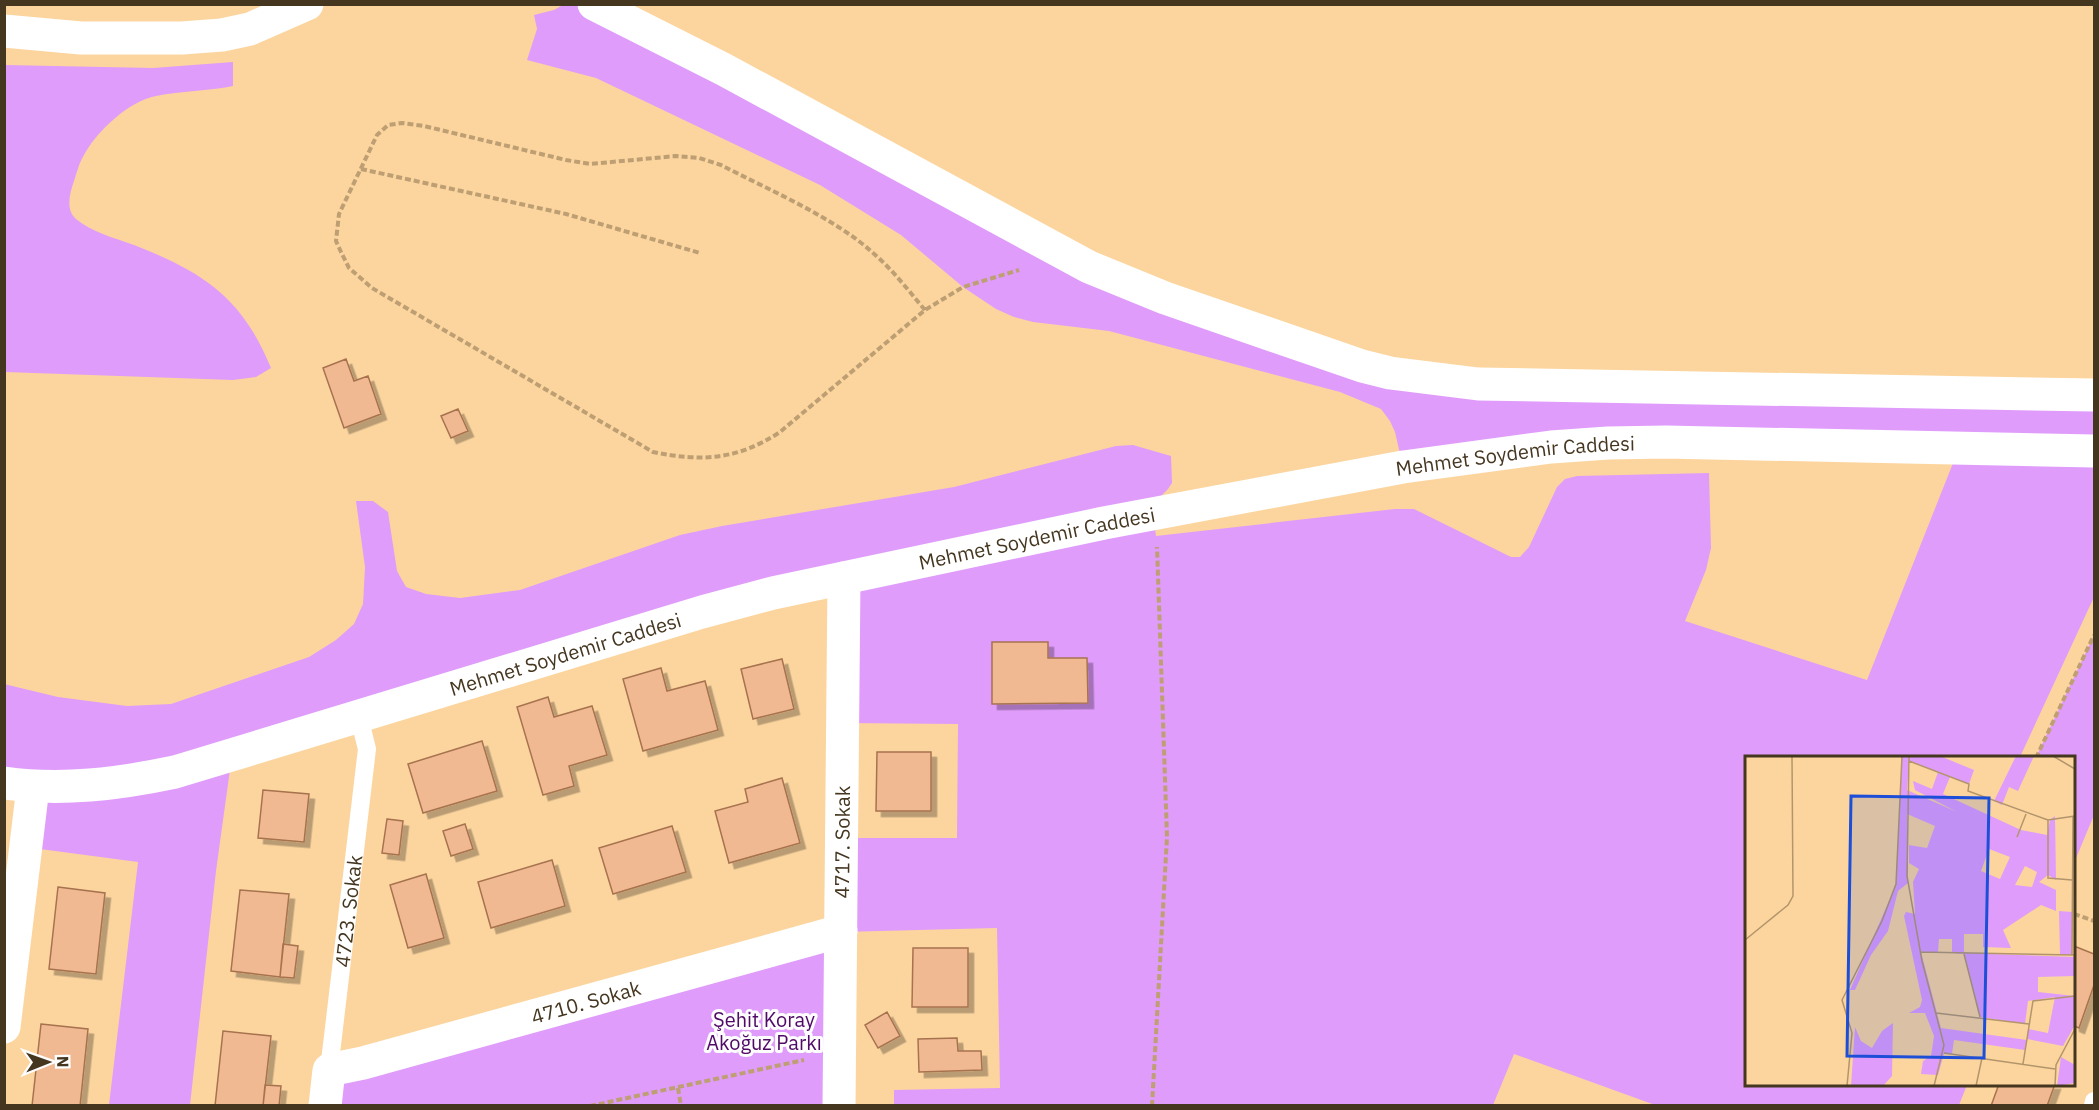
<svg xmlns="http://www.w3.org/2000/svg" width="2099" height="1110" viewBox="0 0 2099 1110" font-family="'IBM Plex Sans',sans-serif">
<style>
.green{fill:#df9cfb}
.building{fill:#f1b992;stroke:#a7734f;stroke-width:1.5;filter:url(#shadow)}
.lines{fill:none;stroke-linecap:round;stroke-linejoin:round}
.path{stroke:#be9f73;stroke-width:4;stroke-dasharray:6 3;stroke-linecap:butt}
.lane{stroke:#fff;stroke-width:18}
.street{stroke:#fff;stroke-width:33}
.labels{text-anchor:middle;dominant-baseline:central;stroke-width:6;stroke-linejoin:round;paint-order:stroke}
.street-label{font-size:20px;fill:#453620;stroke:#fdfdfd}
.park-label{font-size:20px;fill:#500967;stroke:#fdfdfd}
.inset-road{fill:none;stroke:#b3956c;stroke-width:1.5}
.view{fill:#1d4ed8;fill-opacity:0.15;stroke:#1d4ed8;stroke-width:3}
.inset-edge{fill:none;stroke:#453620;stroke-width:3}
</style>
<defs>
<filter id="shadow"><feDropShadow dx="5.5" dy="5.5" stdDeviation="0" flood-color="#0004"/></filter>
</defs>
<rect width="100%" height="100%" fill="#fcd59e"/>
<path class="green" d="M563,5H594L1030,236L1362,366L2094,395V597L2020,757L1746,758V1084L1967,1085L1959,1105H1655L1514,1054L1493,1105H894V1090L1000,1088L997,928L841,932L839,1105H325L329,1070L840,931L841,838H957L958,724L842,723L844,578L232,755L216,871L190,1105H109L138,862L25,847L32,787L5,783L4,684L58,697L127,706L171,704L309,657L336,640L354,624L363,604L365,567L356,501H373L388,512L397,571L406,587L426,594L460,598L520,590L680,535L722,526L954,487L1116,446L1133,445L1171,456L1172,483L1168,489L1155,502L1153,514L1156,536L1395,509H1414L1511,557H1520L1529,547L1557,487L1565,479L1577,476L1709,473L1711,548L1706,570L1685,621L1867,680L1959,448L1666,442L1403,467L1395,432L1390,421L1381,409L1340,392L1109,331L1033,322L1014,317L996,309L963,287L901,235L820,185L596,78L527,60L537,29L534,15L554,10Z
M233,62V86C208,91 181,91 156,96C129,101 97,131 84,155C79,163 77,172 74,181C70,193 65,209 76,219C91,232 115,238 134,245C203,272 242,297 271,368L256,377L233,380L5,372V65L153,68Z
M2094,635V815L2074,863V758L2036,757Z"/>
<path class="building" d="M346,359L354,381L368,376L381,414L344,428L323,368Z
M458,409L468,431L451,438L441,416Z
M992,642H1048V658H1087L1088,703L992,704Z
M782,659L794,709L753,719L741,669Z
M661,668L667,691L705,681L718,730L643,751L623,679Z
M548,697L554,717L592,706L607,755L569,766L574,786L543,795L517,707Z
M482,741L497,791L423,813L408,764Z
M877,752H931V811H876Z
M782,778L800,843L729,863L715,811L748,802L745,789Z
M263,790L309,794L304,842L258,838Z
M387,819L403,821L399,855L382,853Z
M465,824L473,849L451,856L443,831Z
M672,826L686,872L613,894L599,848Z
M552,860L565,906L491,928L478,882Z
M426,874L444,938L408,948L390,885Z
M58,887L105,893L96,974L49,969Z
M240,890L289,894L280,977L231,971Z
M283,944L298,946L294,978L280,977Z
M2074,946L2094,954V985L2079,1028L2074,1026Z
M913,948H968V1007H912Z
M887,1012L900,1036L878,1048L865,1025Z
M41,1024L88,1029L80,1106H32Z
M223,1031L271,1036L263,1106H215Z
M957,1038L958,1051H981L982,1070L919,1072L918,1039Z
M1999,1084H2055L2047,1106H1991Z
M265,1085L281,1086L279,1106H263Z"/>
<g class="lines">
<path class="path" d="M361,169L566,214L700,253
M925,310C908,290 892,269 872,252C833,217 769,190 721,165L699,158L676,156L590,164L566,160L424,126L402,123L388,125L377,135L339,214L336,241L341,252L349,268L372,288L653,452C702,462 737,460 780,432L925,310L963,287L1019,270
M2036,758L2094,635
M2074,914L2094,921
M678,1088L681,1106
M590,1106L804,1060
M1152,1106L1167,837L1157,547"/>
<g class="lane">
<path id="s1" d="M329,1070L367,749L359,717"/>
<path d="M2093,1106L2094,1101"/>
</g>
<g class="street">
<path d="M594,4L723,69L1089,267L1165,298L1362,366L1390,373L1478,384L2094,395"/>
<path d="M4,31L81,38H182L222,35L250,29L307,4"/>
<path id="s2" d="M4,783C62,791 118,784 175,772L702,612L773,593L1104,523L1403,467L1551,447L1608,443L1666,442L2094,451"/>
<path d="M4,1027L33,787"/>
<path id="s3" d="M325,1106L329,1070L363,1063L841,931"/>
<path id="s4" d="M839,1106L844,578"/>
</g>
</g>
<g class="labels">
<g class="street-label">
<text stroke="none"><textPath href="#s2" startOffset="1552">Mehmet Soydemir Caddesi</textPath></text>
<text stroke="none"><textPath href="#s2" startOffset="1066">Mehmet Soydemir Caddesi</textPath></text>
<text stroke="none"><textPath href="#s2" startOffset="580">Mehmet Soydemir Caddesi</textPath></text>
<text stroke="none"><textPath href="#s4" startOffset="264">4717. Sokak</textPath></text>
<text stroke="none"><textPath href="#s1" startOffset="160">4723. Sokak</textPath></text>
<text stroke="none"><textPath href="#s3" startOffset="302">4710. Sokak</textPath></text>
</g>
<g class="park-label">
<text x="764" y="1019">Şehit Koray<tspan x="764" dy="23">Akoğuz Parkı</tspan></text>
</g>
</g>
<g transform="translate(1745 756)">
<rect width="330" height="330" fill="#fcd59e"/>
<path d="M157,0H195L229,14L224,28L205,21L198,38L276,74L302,79L305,64L310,60L311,124L303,119L294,126L311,134V155L296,149L258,174L266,192L238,191V178H219V197L330,201V220L293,221V236L330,240V269L318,290L282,283L283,273L303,277L310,241L283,245L280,268L235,261L219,198L207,197V183H194L193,197L176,196L196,272L282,284L280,294L209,284L207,298H199L193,319L176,318L178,305L186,300L189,280L180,257H164L175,251L177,244L159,160L161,156L170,158L168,126L174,113L164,107V89L182,92L190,70L162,58L163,127L153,135L143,175L126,199L110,234H105L151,129ZM164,5L193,16L187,33L168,25L170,34L212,56L162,34ZM244,93L265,101L255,123L236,115ZM280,110L292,116L287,131L270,129ZM271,0H289L273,35L264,31L257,49L249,45ZM314,155L327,156V199H315ZM148,267L147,320L138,330H106L110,271L116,285L127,292L137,275ZM316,301L330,309V327L312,330Z" fill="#df9cfb" fill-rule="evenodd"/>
<path class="inset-road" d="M164,0L162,120L177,205L199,289L189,330M308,0L330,13M164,5L224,28L223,35L303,64M303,64V122L327,124M303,64L330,60M272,81L281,58M0,184L43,149L48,140L47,0M175,196L330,199M219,198L235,261M327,199L328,60M191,257L284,268M199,297L310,313M278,308L288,245L330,240M102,330L107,277L97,244L137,165L151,128L157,0M231,330L237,302M310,330L311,309L330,273"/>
<path class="view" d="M106,40L244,42L239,302L102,300Z"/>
<rect width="330" height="330" class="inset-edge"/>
</g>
<rect width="2099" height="1110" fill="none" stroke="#453620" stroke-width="12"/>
<g transform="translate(48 1062) rotate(89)" stroke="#fdfdfd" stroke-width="4.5" paint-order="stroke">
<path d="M0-4.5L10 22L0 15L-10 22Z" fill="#453620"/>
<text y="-9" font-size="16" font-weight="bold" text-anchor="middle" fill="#453620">N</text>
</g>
</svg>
